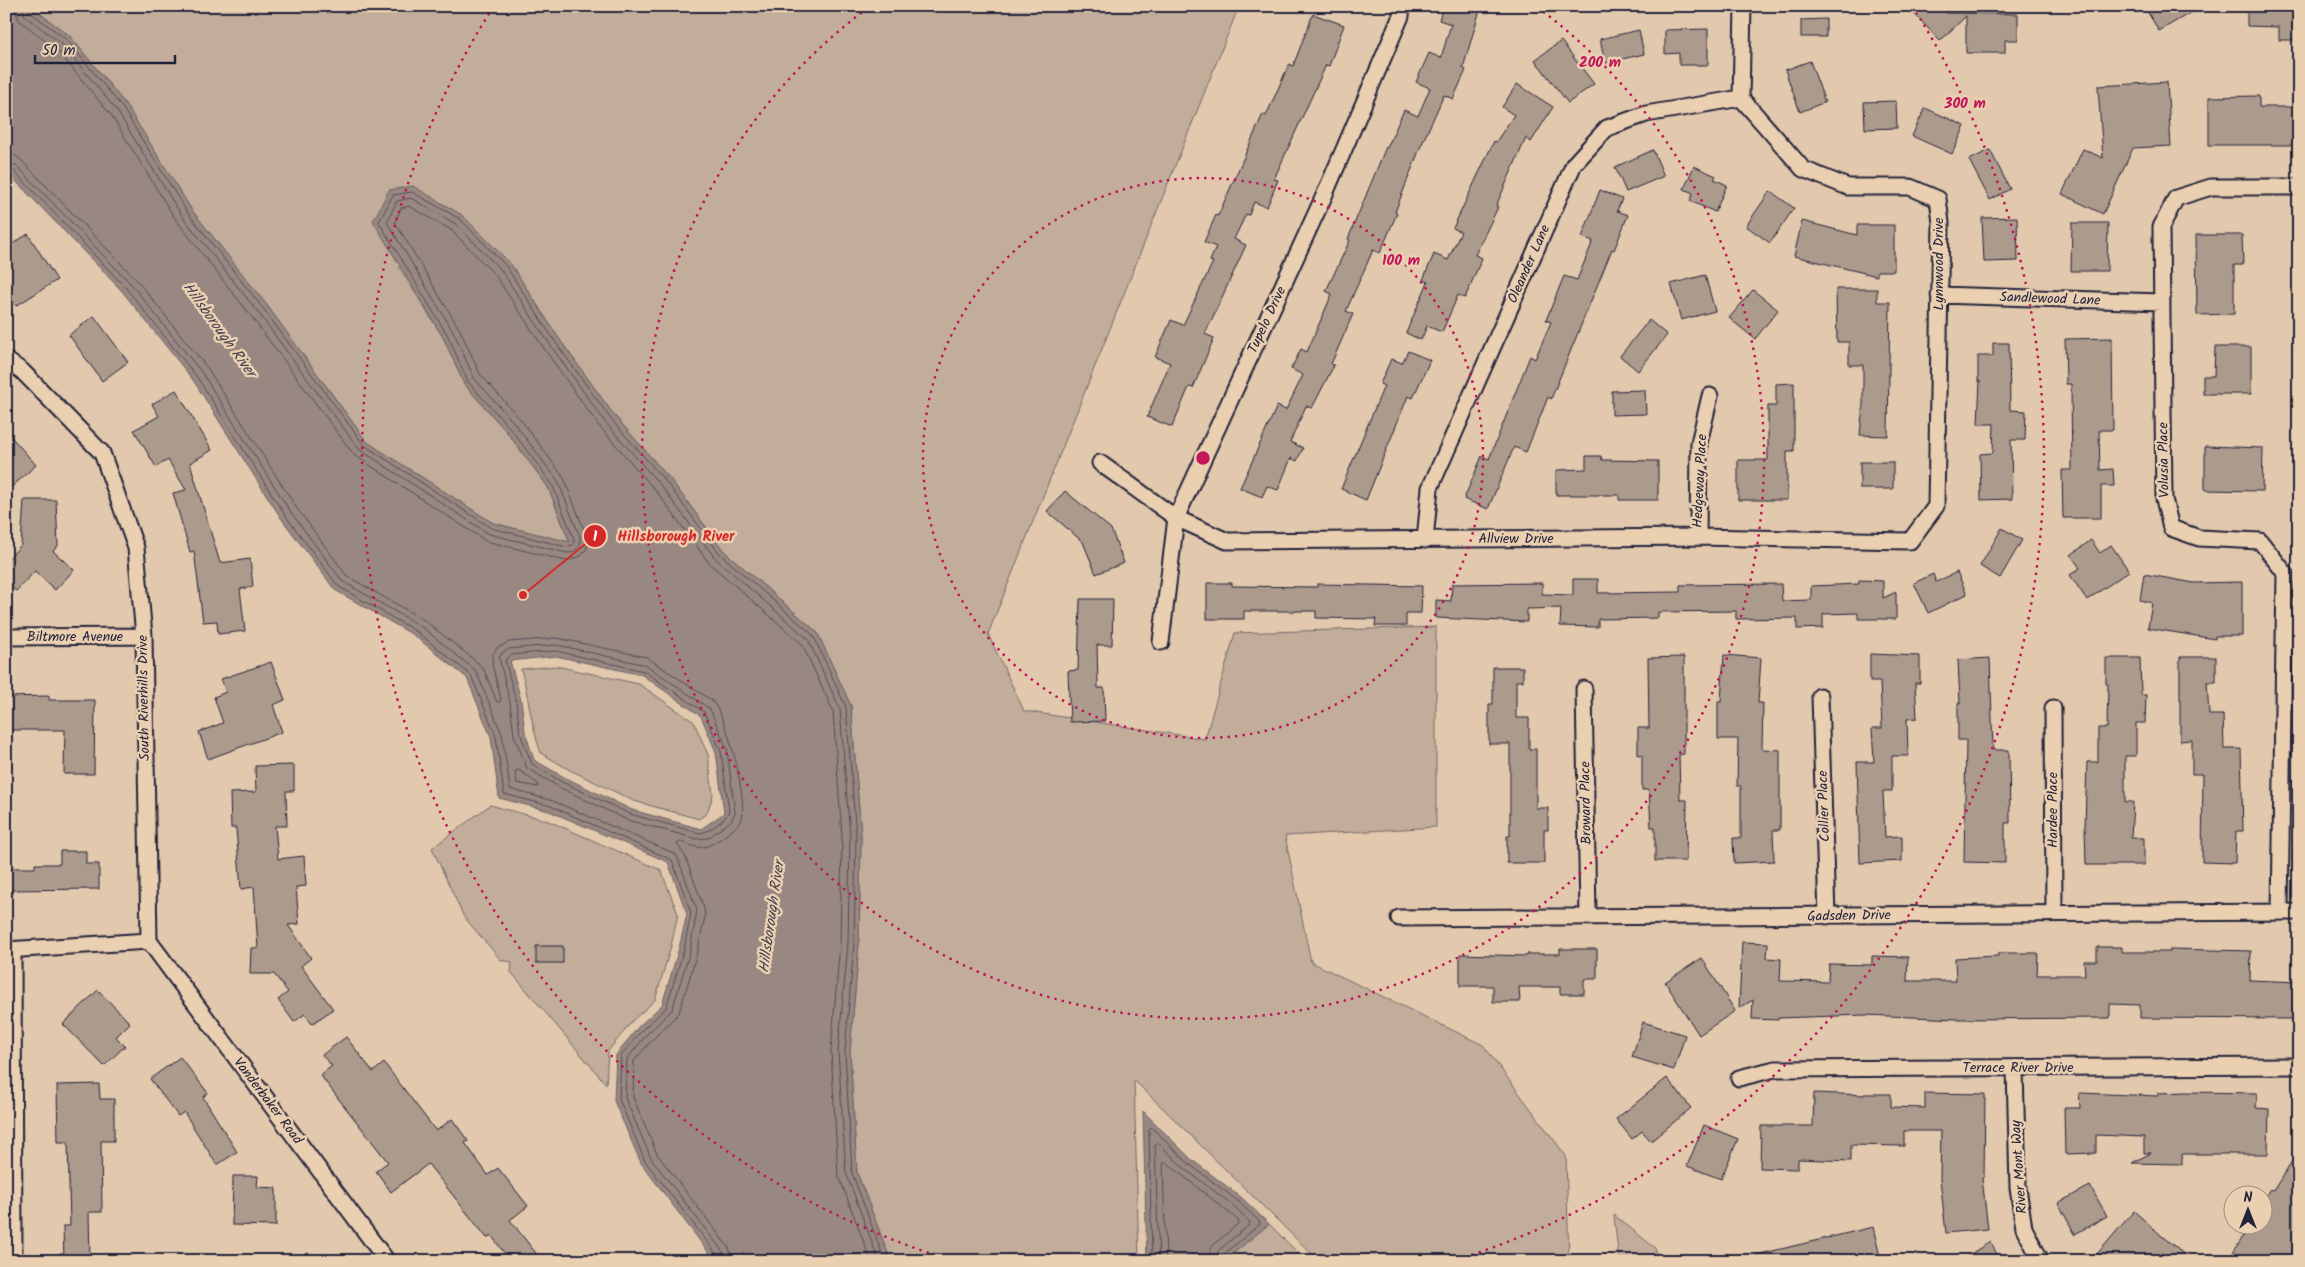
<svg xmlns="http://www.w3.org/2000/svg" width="2305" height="1267" viewBox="0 0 2305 1267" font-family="Kalam,sans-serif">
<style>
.green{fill:#c2ad9a;stroke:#72686a}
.water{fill:#998881;stroke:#695f65;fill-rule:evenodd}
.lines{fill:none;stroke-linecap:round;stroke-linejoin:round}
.shore{stroke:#524b57;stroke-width:1}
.building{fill:#ac9a8c;stroke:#22223b}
.street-casing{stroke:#22223b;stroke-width:19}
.street{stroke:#eacfb1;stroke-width:15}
.ring{fill:none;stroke:#c2185b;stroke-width:2.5;stroke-dasharray:2.5 5}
.labels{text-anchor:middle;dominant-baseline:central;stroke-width:5;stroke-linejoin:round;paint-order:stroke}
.street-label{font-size:14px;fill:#22223b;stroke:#eacfb1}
.water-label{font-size:15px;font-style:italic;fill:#464150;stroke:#eacfb1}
.centre{fill:#c2185b;stroke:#eacfb1;stroke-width:2.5}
.ring-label{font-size:15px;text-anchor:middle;font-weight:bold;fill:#c2185b;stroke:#eacfb1;stroke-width:5;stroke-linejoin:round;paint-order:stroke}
.leader{fill:none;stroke:#d62828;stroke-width:2}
.callout-dot{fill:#d62828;stroke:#eacfb1;stroke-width:2}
.mark-label{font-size:15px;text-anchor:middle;font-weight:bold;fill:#fff}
.callout-label{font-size:15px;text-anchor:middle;font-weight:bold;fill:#d62828;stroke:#eacfb1;stroke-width:5;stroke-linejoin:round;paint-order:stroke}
</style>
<rect width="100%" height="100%" fill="#e2c8ac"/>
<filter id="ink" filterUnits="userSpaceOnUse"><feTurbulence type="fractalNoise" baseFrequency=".02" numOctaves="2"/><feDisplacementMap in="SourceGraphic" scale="10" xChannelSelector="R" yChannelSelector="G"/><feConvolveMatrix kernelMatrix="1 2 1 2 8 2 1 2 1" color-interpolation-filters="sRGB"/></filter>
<g filter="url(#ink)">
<path class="green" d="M30,6H1228L1237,11L988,634L1024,711L1205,739L1235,633L1436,627V827L1285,836L1311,962L1483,1045L1566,1156L1569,1261H1319L1134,1080L1139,1261H891L857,1173L850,1051L859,944L861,836L851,706L817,632L724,551L671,480L614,415L560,340L510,263L399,267L444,339L464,384L506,431L548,487L570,543L493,523L367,442L266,304L191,209L126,105L70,36Z
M556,666L639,684L694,722L708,755L713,795L707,813L699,819L634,801L568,769L541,753C531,726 529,697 521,669Z
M490,805L546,820L661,870L678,914L671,946L655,1000L633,1020L608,1051L606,1084L511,972L512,962L501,960L464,917L432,848Z
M1614,1215L1655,1248L1658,1261H1619Z
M1269,1224L1306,1261H1224Z"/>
<path class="water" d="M6,6H30L70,36L126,105L191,209L266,304L367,442L493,523L570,542L548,487L506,431L464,384L444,339L373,221L389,190L413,186L462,215L510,263L560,340L614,415L671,480L724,551L817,632L851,706L861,836L859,944L850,1051L857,1173L891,1261H715L641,1163L614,1101L616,1055L639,1026L662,1005L679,948L687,914L668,862L549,811L499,798L491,737L467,678L415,636L335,590L281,518L193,380L122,291L6,171ZM556,656L642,675L701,716L716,752L724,813L701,829L632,810L564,777L534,760L525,732L521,700L510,661Z
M1143,1111L1192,1160L1241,1197L1269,1224L1224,1261H1147Z"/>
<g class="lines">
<path class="shore" d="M14,6L19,20L57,50L111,115L176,220L251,316L354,455L486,541L566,561L581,556L587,548L588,540L564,478L521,420L480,374L460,330L395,222L401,208L409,206L451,230L495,275L545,350L599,426L657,492L709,563L802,644L833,711L842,837L840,943L831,1051L838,1174L871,1261
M22,6L25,16L62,44L117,111L182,216L257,311L359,449L489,534L567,553L574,552L580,545V537L558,481L515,424L474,378L454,333L387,222L397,201L411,198L456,224L501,270L551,346L605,422L662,487L715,558L808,639L840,709L850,836L848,944L838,1051L846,1173L879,1261
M28,6L30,12L67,40L122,107L187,212L262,307L364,445L491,528L567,547L574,544V539L552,484L510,428L468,382L448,336L379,222L393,195L412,192L460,219L506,266L556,343L610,418L667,483L720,554L813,635L846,707L856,836L854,944L845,1051L852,1173L885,1261
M6,154L15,155L21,160L136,279L208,369L296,507L347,576L424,620L478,663L484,670L497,702H500L501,699L492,664L493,654L497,648L509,642L557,638L646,657L711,700C727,714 747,798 742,818C739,827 713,846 703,847C695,848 687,844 680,842L677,844L685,856L704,908L705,917L697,953L679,1013L653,1039L634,1061L633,1097L657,1154L729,1248L733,1261
M6,161L16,165L131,284L202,373L290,511L342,581L422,627L476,671L502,734L510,789L553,801L671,852L677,856L697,910L690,951L672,1010L647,1034L627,1059L625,1098L651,1158L723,1252L725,1261
M6,168L12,169L126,288L197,377L285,515L338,586L417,632L471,675L496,736L504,794L551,806L672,860L691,913L684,949L666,1008L642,1030L621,1056L619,1099L645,1161L718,1256L719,1261
M557,645L646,665L710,709L727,749L735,813L731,821L708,838L697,839L627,820L559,787L527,768L514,735L510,702L499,658L502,653L509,649Z
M556,651L644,671L704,712L721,751L729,811C726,820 708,833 699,833L630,814L562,782L532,764L520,733L516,701L505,660L511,655Z
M519,770L538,784V787L517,783L515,772Z
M1152,1261L1149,1130L1151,1127L1189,1164L1238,1201L1260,1222L1259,1225L1223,1255L1221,1261
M1159,1261L1155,1146L1158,1143L1185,1169L1234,1206L1250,1222L1249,1225L1218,1251L1215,1261
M1166,1261L1163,1164L1166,1162L1239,1221L1238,1224L1212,1246L1207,1261"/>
</g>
<path class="building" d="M1443,6H1481L1463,68L1466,70L1453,99L1444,95L1420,148L1395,212L1397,213L1380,253L1373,250L1346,311L1353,314L1331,364L1334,365L1312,408L1306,406L1290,442L1303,448L1297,461L1291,458L1278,490L1267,486L1262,497L1240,488L1277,406L1286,410L1303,375L1291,369L1301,349L1307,352L1332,294L1326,291L1350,240L1348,239L1386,147L1387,148L1404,110L1418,116L1430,88L1416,82L1429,53L1441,58L1451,24L1439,20Z
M1907,6H1953L1946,13L2018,14V40H2005V53H1966V16L1940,41Z
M2144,6H2202L2159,31Z
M2247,6H2296V40H2279V27L2247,26Z
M1313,14L1344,25L1329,66L1326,65L1274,179L1278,180L1267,207L1254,202L1249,215L1246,214L1234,239L1246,245L1205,334L1214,338L1193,388L1189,387L1172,427L1147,417L1170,363L1155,357L1171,320L1183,325L1213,262L1210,261L1216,247L1204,242L1216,215L1218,216L1263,114L1266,116L1289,64L1293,66Z
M1826,19V37H1801V20Z
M1708,29V65H1679V53L1665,54V30Z
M1639,30L1644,54L1605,63L1600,39Z
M1561,41L1594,84L1568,103L1535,60Z
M1810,61L1825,102L1800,112L1785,70Z
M2167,82L2171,146L2133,148L2103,214L2062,194L2083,149L2103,158L2098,86Z
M1517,84L1553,107L1531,142L1526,138L1496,206L1498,207L1475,255L1482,258L1465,298L1458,295L1442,332L1427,326L1421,340L1406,333L1428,282L1423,280L1434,254L1448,260L1461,232L1453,228L1494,141L1496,142L1514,115L1502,107Z
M2259,96V107H2299V145H2209V97Z
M1896,101L1897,128L1865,129L1864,102Z
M1925,108L1965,126L1952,154L1912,136Z
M1653,150L1664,176L1626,192L1615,167Z
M1990,150L2010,189L1990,200L1969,160Z
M1694,166L1716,176L1714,179L1727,185L1715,212L1690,201L1693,193L1684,189Z
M1600,190L1622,199L1617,211L1628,215L1614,250L1612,249L1551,399L1548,397L1526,452L1514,447L1488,509L1464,499L1482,456L1489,459L1530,356L1535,359L1551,322L1546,320L1564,276L1577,280L1593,241L1582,237Z
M1770,191L1794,208L1770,243L1746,226Z
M2017,217L2018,261L1984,262L1982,218Z
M1802,221L1857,235V225H1894V271H1877V276L1794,256Z
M2072,223H2108L2107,271H2071Z
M28,234L57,280L16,306L6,290V248Z
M2196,235H2242L2243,265H2234V314L2197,315Z
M1705,275L1715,311L1681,320L1671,284Z
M1836,289H1877V302H1890L1888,436L1860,435L1863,405V365H1849V342H1837Z
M1753,290L1778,310L1755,339L1729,318Z
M94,316L128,362L102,381L69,335Z
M1649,320L1667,335L1638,371L1620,356Z
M2112,338L2113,430H2099L2100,470L2113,469L2114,486H2101V518H2063L2062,470H2072L2071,384H2066L2065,339Z
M1993,343H2009L2010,410L2026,411L2025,440H2011L2012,499L1981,500L1980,454L1993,453L1994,424H1978L1980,381H1978V356H1993Z
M2215,347H2251V394H2203V376H2214Z
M1408,351L1430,360L1413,398L1408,396L1366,500L1341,489L1384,386L1380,384L1391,359L1402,363Z
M1794,383V451H1787V500H1738V460H1768V406H1776V384Z
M176,390L212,450L190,463L220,563L250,559L253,587L240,589L245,631L218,634L217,621L203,622L194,551L190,552L173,493L186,490L168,460L156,467L134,430L159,416L152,404Z
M1645,390L1646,414L1612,415V391Z
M6,431L36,465L6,492Z
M2205,446L2263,448L2262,491L2205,490Z
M1586,456H1601L1602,460L1658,461V500H1619V495H1556V470L1586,469Z
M1860,462H1893V489H1860Z
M1065,491L1111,529L1124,563L1096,574L1083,542L1047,511Z
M24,500H56L58,546L53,551L74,570L55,590L35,571L16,591L6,583V561L21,545Z
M2002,528L2022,540L2000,578L1980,566Z
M2091,540L2100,553L2111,545L2129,571L2087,600L2070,575L2080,568L2071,555Z
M1957,572L1967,594L1928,613L1914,583L1933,574L1936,582Z
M2144,574L2194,583L2242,582V636H2215V639L2148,628L2152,603L2140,600Z
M1573,579H1598V593L1680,592V585L1781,584L1782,601L1811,600V586L1859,584V580L1883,581V598L1896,592V619H1858V613L1823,614V628L1797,629V618L1736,619V611L1658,612V618L1598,619V627L1560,626L1561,608L1527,609V622L1436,618V600L1451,601L1452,584L1542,583V594L1573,595Z
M1207,583H1232V586L1317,587V584L1422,586L1421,613H1406V626H1375L1376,619L1316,618V611H1244V619H1207Z
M1080,599H1113L1112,645H1097L1098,688H1104L1105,721L1070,722L1068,671L1078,670Z
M1870,654L1920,656V683H1915L1917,718L1907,719L1908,756H1892V791H1883L1885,837L1902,836V861L1860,863L1857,762H1874L1872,728H1882L1880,682H1870Z
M1724,655L1761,658L1758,703H1763L1762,749L1780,750V830H1773L1774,861L1734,863L1733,838H1741V786H1737L1738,739H1718V702H1721Z
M1684,657V754L1679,755L1680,800H1687L1686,861H1655V827H1651L1649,790H1642V755H1638V728H1649L1648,658Z
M2180,657H2216V682H2207L2209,715H2223L2224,749H2241L2243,831H2236L2235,863L2202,862L2203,774H2192V740L2180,741Z
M1990,658L1993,750H2009L2010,823H2005V863L1964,862L1966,740H1958V703H1960L1958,660Z
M2106,658H2140L2141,695H2146L2145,723H2136V756H2125V802H2133L2131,838H2144V865H2086L2085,826L2087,762H2098V728H2107L2108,684H2106Z
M271,662L285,700L273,705L282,732L208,759L199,732L223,723L214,697L226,692L221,679Z
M1493,667H1523V681H1516V718H1529V749H1536V808H1548V830H1544V863H1507V836H1510V744H1489V704H1493Z
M49,696V700H95L94,774H64L65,730H6V697Z
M294,765V791H286L287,826H275L278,859L304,856L306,886L296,887L299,924L288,925L311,958L301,966L333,1009L312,1024L305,1014L294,1022L278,1000L288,992L274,974H250L251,948H258L254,887L241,889L236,828H231L230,793L256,792L255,766Z
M60,851H86V864H99V889L6,890V868H35V864H60Z
M1742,942L1768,943L1767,958L1781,959L1780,981L1828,982L1829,964L1872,965V956L1908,957L1907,981H1956L1955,958L1998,956V953H2038L2037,975H2085L2084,961H2097V947H2122V952H2170V949L2251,951L2250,980L2299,982V1002H2293L2292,1019L2140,1018V1005L2110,1004V1018L1958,1019L1865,1015L1778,1018V1020L1752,1019L1753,1000L1739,1008Z
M536,946H563V963H536Z
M1560,949H1597V979H1584V994H1560V987H1519L1520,1002H1493V986H1460V954L1527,956V954H1560Z
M1702,958L1735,1011L1699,1035L1665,982Z
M98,990L130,1023L116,1037L125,1046L104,1066L63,1024Z
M1643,1022L1685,1035L1674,1070L1632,1057Z
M346,1037L373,1072L384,1063L436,1131L452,1119L468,1141L465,1143L488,1175L498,1168L528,1206L510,1220L542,1261H510L491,1235L487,1238L428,1164L391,1192L376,1171L388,1162L320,1075L332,1066L322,1055Z
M180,1057L208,1093L203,1097L237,1152L217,1165L184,1112L178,1116L150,1079Z
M1667,1078L1691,1108L1651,1141L1642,1131L1632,1139L1616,1119Z
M99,1084L100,1099H114V1141H101L102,1212H89L90,1261H64L63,1226H70L68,1142H58L57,1085Z
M2187,1092L2257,1093L2256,1108L2269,1109L2268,1154H2182V1164L2132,1163L2151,1153H2144V1137L2096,1135V1153L2065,1154L2064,1108H2080L2079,1093L2158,1096V1093Z
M1814,1093L1864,1095V1094H1891V1107L1925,1108V1093L1985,1094L1984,1178H1982L1988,1229L1946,1233L1940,1179L1941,1131H1904V1146L1851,1145V1161L1798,1159V1169L1760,1168L1761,1126H1813Z
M1704,1125L1738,1139L1721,1179L1687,1166Z
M2299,1150V1261H2228L2251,1224H2262V1201L2270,1189L2273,1191Z
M233,1176H258L257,1187L276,1188V1226L232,1225Z
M2090,1186L2107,1216L2075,1234L2058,1203Z
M2134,1211L2163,1237L2192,1261H2091Z
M1873,1227L1881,1261H1756V1255Z
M1990,1242L2001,1261H1959Z"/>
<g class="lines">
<g class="street-casing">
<path id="street" d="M1939,295L2162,302
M6,360L22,371L102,453L136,548L144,636L149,941
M1100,463L1176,518L1227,541L1698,537L1910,541L1936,506L1941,223L1938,199L1910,187H1848L1803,169L1741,98L1743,6
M1698,537L1699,443L1710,396
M1425,540L1430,488L1574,164L1607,128L1646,114L1741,98
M6,637L144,636
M1161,642L1176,518L1324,196L1401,16L1402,6
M1584,689L1588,916
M1820,696L1827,916
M2053,708L2054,913
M2280,912L2285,573L2260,541L2199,538L2171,528L2164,499L2161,227L2176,198L2211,187H2299
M1399,918L2299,912
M149,941L387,1261
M6,950L149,941
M13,950L14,1261
M2015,1069L2018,1188L2024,1228L2041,1261
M1739,1078L1775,1069L2299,1066"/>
</g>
<use href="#street" class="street"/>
</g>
</g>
<g class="ring">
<circle cx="1203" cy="458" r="280"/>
<path d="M1537 7A561 561 0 1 1 869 7"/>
<path d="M950 1260A841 841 0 0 1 490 12M1916 12A841 841 0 0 1 1456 1260"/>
</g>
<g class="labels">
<g class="street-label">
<text transform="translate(1529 264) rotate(-66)">Oleander Lane</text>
<text transform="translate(1939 264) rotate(-90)">Lynnwood Drive</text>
<text transform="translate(2050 299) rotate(2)">Sandlewood Lane</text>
<text transform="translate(1267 320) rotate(-65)">Tupelo Drive</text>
<text transform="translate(2164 460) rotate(-91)">Volusia Place</text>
<text transform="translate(1700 481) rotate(-87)">Hedgeway Place</text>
<text x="1516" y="539">Allview Drive</text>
<text x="75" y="637">Biltmore Avenue</text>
<text transform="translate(144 698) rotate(-91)">South Riverhills Drive</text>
<text transform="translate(1586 803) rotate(-91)">Broward Place</text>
<text transform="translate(1824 806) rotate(-92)">Collier Place</text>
<text transform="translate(2053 810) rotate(-90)">Hardee Place</text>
<text transform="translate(1849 916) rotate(-1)">Gadsden Drive</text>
<text x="2018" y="1068">Terrace River Drive</text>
<text transform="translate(268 1101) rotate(53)">Vanderbaker Road</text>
<text transform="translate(2019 1167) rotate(-94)">River Mont Way</text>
</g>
<g class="water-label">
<text transform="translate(219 330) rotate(54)">Hillsborough River</text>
<text transform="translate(772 917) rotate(-82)">Hillsborough River</text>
</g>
</g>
<circle cx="1203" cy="458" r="8" class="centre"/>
<g class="ring-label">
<text x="1600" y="67">200 m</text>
<text x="1965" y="108">300 m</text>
<text x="1401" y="265">100 m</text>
</g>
<path class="leader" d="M523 595L595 536"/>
<g class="callout-dot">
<circle cx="523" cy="595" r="5"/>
<circle cx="595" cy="536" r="12"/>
</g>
<g class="mark-label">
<text x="595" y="541">1</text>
</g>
<g class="callout-label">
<text x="676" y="541">Hillsborough River</text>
</g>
<rect width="2305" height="1267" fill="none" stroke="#eacfb1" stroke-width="25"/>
<rect x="12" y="12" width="2280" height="1242" fill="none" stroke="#22223b" stroke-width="2" filter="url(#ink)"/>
<g transform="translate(2248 1210)"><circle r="24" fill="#eacfb1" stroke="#9a8a82"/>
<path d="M0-4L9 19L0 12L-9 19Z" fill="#22223b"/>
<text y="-8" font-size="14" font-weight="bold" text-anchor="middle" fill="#22223b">N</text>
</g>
<path d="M35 55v8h140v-8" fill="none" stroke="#22223b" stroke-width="2.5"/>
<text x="42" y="55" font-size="15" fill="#22223b" stroke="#eacfb1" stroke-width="4" paint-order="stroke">50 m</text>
</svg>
